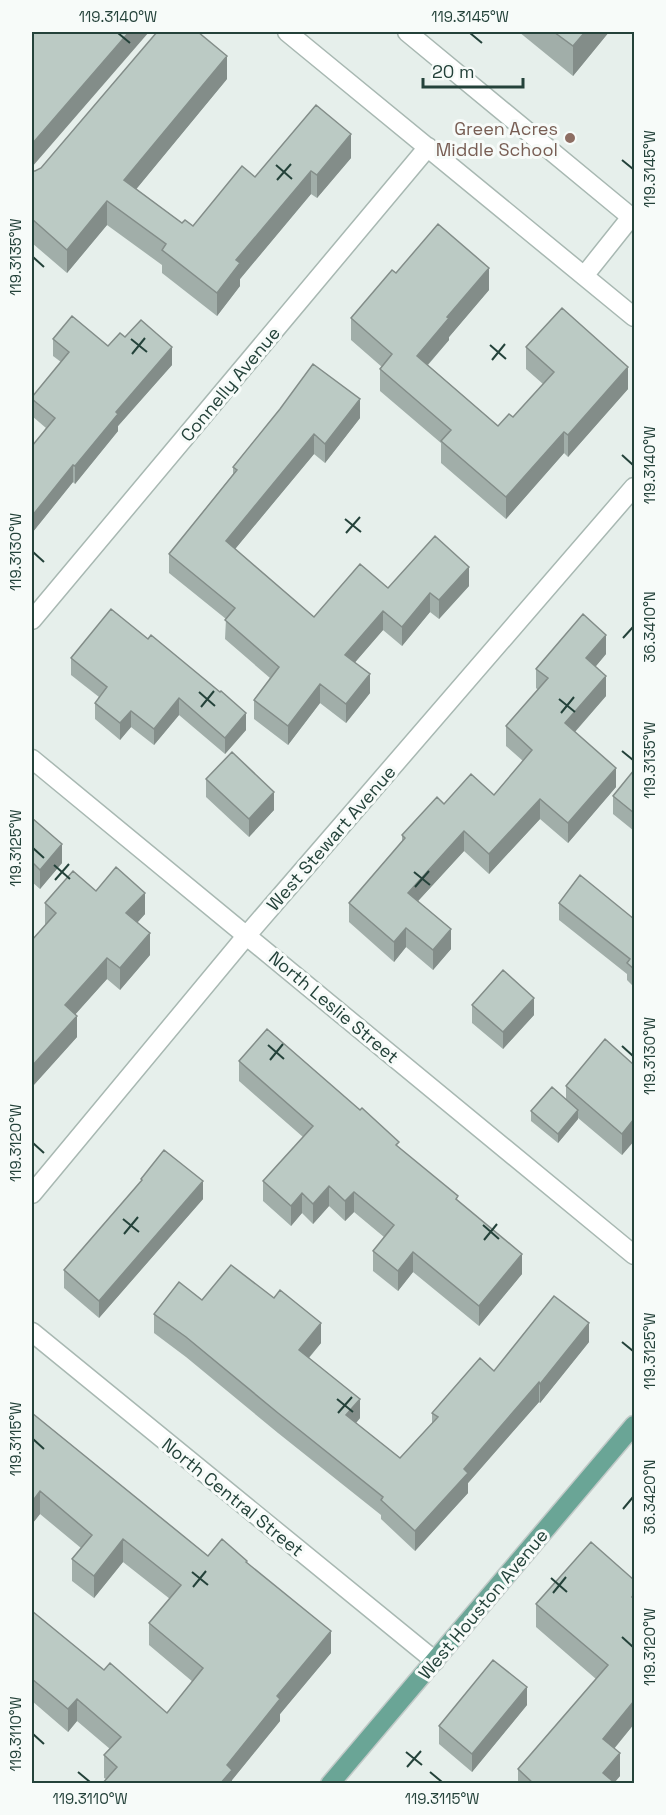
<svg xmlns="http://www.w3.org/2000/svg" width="666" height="1815" viewBox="0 0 666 1815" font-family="'Space Grotesk',sans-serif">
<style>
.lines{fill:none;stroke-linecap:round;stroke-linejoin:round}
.minor-casing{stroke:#a8b8b2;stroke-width:21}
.major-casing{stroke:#c2cac8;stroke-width:21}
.minor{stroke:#fff;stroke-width:18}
.major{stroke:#6aa596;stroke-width:18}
.wall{fill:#a1aea9}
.shaded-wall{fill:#838d89}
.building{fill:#bbcac4;stroke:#838d89;stroke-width:1.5}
.ticks{fill:none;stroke:#24423a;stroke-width:2}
.education-dot{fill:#8d6e63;stroke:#f7fbf9;stroke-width:2}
.labels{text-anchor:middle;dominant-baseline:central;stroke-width:6;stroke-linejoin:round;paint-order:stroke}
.education-label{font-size:18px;fill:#785e54;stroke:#f7fbf9;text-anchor:end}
.street-label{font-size:18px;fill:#24423a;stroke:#f7fbf9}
.neatline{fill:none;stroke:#24423a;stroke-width:2}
.ticks-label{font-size:15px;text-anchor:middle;fill:#24423a}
</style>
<rect width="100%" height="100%" fill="#e6efeb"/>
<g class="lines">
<g class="minor-casing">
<path id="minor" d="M287,32L634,317
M407,32L631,217L584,276
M32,620L428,147
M32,759L634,1255
M32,1194L247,935L634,487
M32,1332L435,1661"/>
</g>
<g class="major-casing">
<path id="major" d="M330,1784L634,1425"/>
</g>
<use href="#minor" class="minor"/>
<use href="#major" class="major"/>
</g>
<path class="wall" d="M519,32H609L573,76Z
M227,79L136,189L182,223L193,226L255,177L351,158L317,198L311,194L240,279V286L217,316L162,273V265L107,225L67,273L32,243V171H35Z
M489,290L449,337V340L428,365L498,426L513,417L543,384L526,369V347L628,389L568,457L564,453L506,519L441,463V443L380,391V369L382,367L351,340V318Z
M125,337L172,365L118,426V431L75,484L73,482L32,533V446L46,428L32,416V397L61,362L53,356V339L108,346Z
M280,409L360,418L325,463L314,454L235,549L314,617L388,588L469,586L439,619L430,612L402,646L383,630L355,662L370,693L346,723L320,703L288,745L254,719V700L270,678L225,639L226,619L169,573V554L233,474V467Z
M111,609L246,730L225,754L179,715L154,745L131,727L120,740L95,719V703L99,697L71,675V658Z
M606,654L595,667L606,696L575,732L616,787L568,843L540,819L489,874L464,851L418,901L451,949L433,970L406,947L394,962L349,922V903L402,841V835L444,804L494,795L523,761L506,746V726L538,690L536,688V669Z
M634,770V831L613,814V796Z
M206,779L274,810L249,837L206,797Z
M32,818L62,863L40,889L32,882Z
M96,891L145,914L137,923L150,955L120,990L107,979L75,1014L77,1037L32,1087V940L45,925V903Z
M559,903L634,919V987L627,980V974L559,920Z
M472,1005L534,1015L503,1049L472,1023Z
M239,1061L399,1148L458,1201L522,1274L479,1326L413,1272L398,1291L373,1271V1251L384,1237L354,1212L345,1221L329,1206L313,1224L302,1213L291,1226L263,1201V1181L303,1137L239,1081Z
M634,1065V1141L622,1155L578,1118V1119L558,1143L531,1121V1111L566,1099V1086Z
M141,1179L203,1199L99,1318L64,1288V1270L141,1182Z
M202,1300L321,1343L309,1358L360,1418L356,1423L400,1458L432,1423V1413L494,1371L589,1342L540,1403L539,1402L468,1483V1493L415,1551L381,1519V1515L278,1433L186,1357L154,1333V1314Z
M32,1413L208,1556L247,1563L331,1653L280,1714V1721L232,1780V1784L106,1779L104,1778V1755L110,1749L77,1721L68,1732L32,1701V1611L104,1670L167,1713L193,1682L149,1645V1623L170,1599L123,1562L94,1598L72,1581V1559L81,1548L40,1514L32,1524Z
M634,1580V1724L614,1749L620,1776L615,1782L616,1784H518V1769L596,1679L536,1627V1604Z
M527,1705L472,1772L439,1744V1726Z"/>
<path class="shaded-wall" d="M129,32H149L32,167V144Z
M585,32H609L573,76V46Z
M227,56V79L124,204V180Z
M351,134V158L317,198V175Z
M311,171V194L240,279V286L217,316V293L236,260Z
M107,201V225L67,273V250Z
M489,268V290L449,337V340L417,377V356L447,317Z
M172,347V365L118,426V431L75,484V466L116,412Z
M628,367V389L568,457V435Z
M360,399V418L325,463V444Z
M564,432V453L506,519V497Z
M314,434V454L226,560V541Z
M73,465V482L32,533V516Z
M469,567V586L439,619V600Z
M430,593V612L402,646V627Z
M383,611V630L345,674V655Z
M606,635V654L586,678V658Z
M370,674V693L346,723V704Z
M606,676V696L565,743V723Z
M320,684V703L288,745V726Z
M179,698V715L154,745V729Z
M131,711V727L120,740V723Z
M246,713V730L225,754V738Z
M616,768V787L568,843V823Z
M274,792V810L249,837V819Z
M540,799V819L489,874V854Z
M464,831V851L408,912V893Z
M62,844V863L40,889V870Z
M145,893V914L126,935V913Z
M406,928V947L394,962V942Z
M451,929V949L433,970V950Z
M150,933V955L120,990V968Z
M107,958V979L65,1026V1005Z
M534,998V1015L503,1049V1032Z
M77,1016V1037L32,1087V1066Z
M578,1110V1119L558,1143V1134Z
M634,1119V1141L622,1155V1134Z
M203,1181V1199L99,1318V1301Z
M329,1186V1206L313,1224V1204Z
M354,1192V1212L345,1221V1201Z
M302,1193V1213L291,1226V1206Z
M413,1252V1272L398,1291V1271Z
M522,1254V1274L479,1326V1306Z
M321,1323V1343L299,1369V1350Z
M589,1323V1342L540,1403V1384Z
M539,1382V1402L468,1483V1493L415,1551V1531L464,1469Z
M360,1399V1418L346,1435V1415Z
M40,1491V1514L32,1524V1502Z
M123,1539V1562L94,1598V1576Z
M331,1631V1653L280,1714V1721L232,1780V1784H220L227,1765L277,1696Z
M527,1687V1705L472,1772V1754Z
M77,1699V1721L68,1732V1709Z
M634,1701V1724L603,1762V1739Z
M620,1753V1776L613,1784L603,1773Z"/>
<path class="building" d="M32,32H129L32,144Z
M157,32H198L227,56L124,180L182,223L185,220L193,226L242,166L255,177L316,105L351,134L317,175L311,171L236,260L240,263L217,293L162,250L166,244L107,201L67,250L32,219V171H35L41,168Z
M554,32H585L573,46Z
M438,224L489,268L447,317L449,318L417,356L498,426L509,414L513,417L554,372L526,347L562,308L628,367L568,435L564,432L506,497L441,441L451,430L380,369L392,354L351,318L392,270L396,273Z
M72,316L108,346L120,333L125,337L141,320L172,347L116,412L118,414L75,466L73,465L32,516V446L55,418L32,399V397L69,352L53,339Z
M313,364L360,399L325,444L314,434L226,541L314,617L360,564L388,588L435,536L469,567L439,600L430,593L402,627L383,611L345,655L370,674L346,704L320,684L288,726L254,700L279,667L225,620L235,608L169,554L237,470L233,467L280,409Z
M111,609L148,639L151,635L220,692L221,691L246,713L225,738L179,698L154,729L131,711L120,723L95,703L107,687L71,658Z
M583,614L606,635L586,658L606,676L565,723L616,768L568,823L540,799L489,854L464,831L408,893L451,929L433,950L406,928L394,942L349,903L405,838L402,835L437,797L444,804L471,774L494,795L532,750L506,726L548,678L536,669Z
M232,752L274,792L249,819L206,779Z
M634,770V813L613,796Z
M32,818L62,844L40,870L32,862Z
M116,867L145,893L126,913L150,933L120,968L107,958L65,1005L77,1016L32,1066V940L56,913L45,903L73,871L96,891Z
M580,875L634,919V969L627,963L630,959L559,903Z
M503,970L534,998L503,1032L472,1005Z
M267,1029L360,1110L362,1108L399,1142L396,1145L458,1196L456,1199L522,1254L479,1306L413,1252L398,1271L373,1251L394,1225L354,1192L345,1201L329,1186L313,1204L302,1193L291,1206L263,1181L313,1126L239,1061Z
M605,1039L634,1065V1119L622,1134L566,1086Z
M552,1087L578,1110L558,1134L531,1111Z
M164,1150L203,1181L99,1301L64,1270L142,1180L141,1179Z
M231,1265L274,1298L280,1290L321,1323L299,1350L360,1399L346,1415L400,1458L438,1417L432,1413L480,1358L494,1371L554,1296L589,1323L540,1384L539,1382L464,1469L468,1473L415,1531L381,1500L383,1497L278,1413L186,1337L154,1314L179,1282L202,1300Z
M32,1413L208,1556L222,1539L247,1561L246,1562L331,1631L277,1696L280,1699L227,1765L232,1770L220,1784H102L117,1767L104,1755L121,1737L77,1699L68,1709L32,1679V1611L104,1670L110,1663L167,1713L203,1668L149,1623L181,1585L123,1539L94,1576L72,1559L92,1535L40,1491L32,1502Z
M591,1542L634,1580V1594L632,1597L634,1598V1701L603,1739L620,1753L603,1773L616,1784H534L518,1769L608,1665L536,1604Z
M493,1660L527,1687L472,1754L439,1726Z"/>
<path class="ticks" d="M118,33L130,43M470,33L482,43M622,160L633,169M276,165L292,179M277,180L291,164M33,257L44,267M131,339L147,352M490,345L506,359M132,354L145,338M492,360L505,344M622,455L633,465M345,519L361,532M346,533L360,517M33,552L44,562M623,638L633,627M199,692L215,706M559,699L575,712M201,707L214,691M561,713L574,697M622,751L633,760M33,848L44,858M54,865L70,879M414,872L430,885M55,880L69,864M415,887L429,871M268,1045L284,1059M622,1046L633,1056M270,1060L283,1044M33,1143L44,1153M123,1219L139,1232M483,1225L499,1239M124,1234L138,1217M484,1240L497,1224M622,1342L633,1351M337,1399L353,1412M338,1413L352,1397M33,1439L44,1449M623,1509L633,1497M192,1572L208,1585M551,1578L567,1592M193,1587L206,1571M553,1593L566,1577M622,1637L633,1647M33,1734L44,1744M406,1752L422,1765M407,1767L421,1751M78,1772L90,1782M430,1772L442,1782"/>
<circle class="education-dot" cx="570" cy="138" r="6"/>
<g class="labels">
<g class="education-label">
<text x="558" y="128">Green Acres<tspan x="558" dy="21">Middle School</tspan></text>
</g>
<g class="street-label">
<text transform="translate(230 384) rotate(-50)">Connelly Avenue</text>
<text transform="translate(331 838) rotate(-49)">West Stewart Avenue</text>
<text transform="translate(334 1007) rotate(40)">North Leslie Street</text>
<text transform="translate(233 1497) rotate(39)">North Central Street</text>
<text transform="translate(483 1604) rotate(-50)">West Houston Avenue</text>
</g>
</g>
<rect width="666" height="1815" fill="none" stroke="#f7fbf9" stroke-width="66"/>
<path d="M423 78v9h100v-9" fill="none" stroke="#24423a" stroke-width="3"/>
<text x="432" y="78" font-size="18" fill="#24423a" stroke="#f7fbf9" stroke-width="4.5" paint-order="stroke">20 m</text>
<rect x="33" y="33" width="600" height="1749" class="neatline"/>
<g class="ticks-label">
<text x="118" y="22">119.3140°W</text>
<text x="470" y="22">119.3145°W</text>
<text transform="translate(650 169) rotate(-90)" y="5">119.3145°W</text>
<text transform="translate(16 257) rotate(-90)" y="5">119.3135°W</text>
<text transform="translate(650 465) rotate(-90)" y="5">119.3140°W</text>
<text transform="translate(16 552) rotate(-90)" y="5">119.3130°W</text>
<text transform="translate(650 627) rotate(-90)" y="5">36.3410°N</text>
<text transform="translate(650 760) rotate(-90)" y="5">119.3135°W</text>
<text transform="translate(16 848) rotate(-90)" y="5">119.3125°W</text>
<text transform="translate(650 1056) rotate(-90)" y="5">119.3130°W</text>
<text transform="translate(16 1143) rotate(-90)" y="5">119.3120°W</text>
<text transform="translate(650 1351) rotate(-90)" y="5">119.3125°W</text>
<text transform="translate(16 1439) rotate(-90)" y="5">119.3115°W</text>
<text transform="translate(650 1497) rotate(-90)" y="5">36.3420°N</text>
<text transform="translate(650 1647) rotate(-90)" y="5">119.3120°W</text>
<text transform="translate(16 1734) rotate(-90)" y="5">119.3110°W</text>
<text x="90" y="1804">119.3110°W</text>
<text x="442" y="1804">119.3115°W</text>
</g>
</svg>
